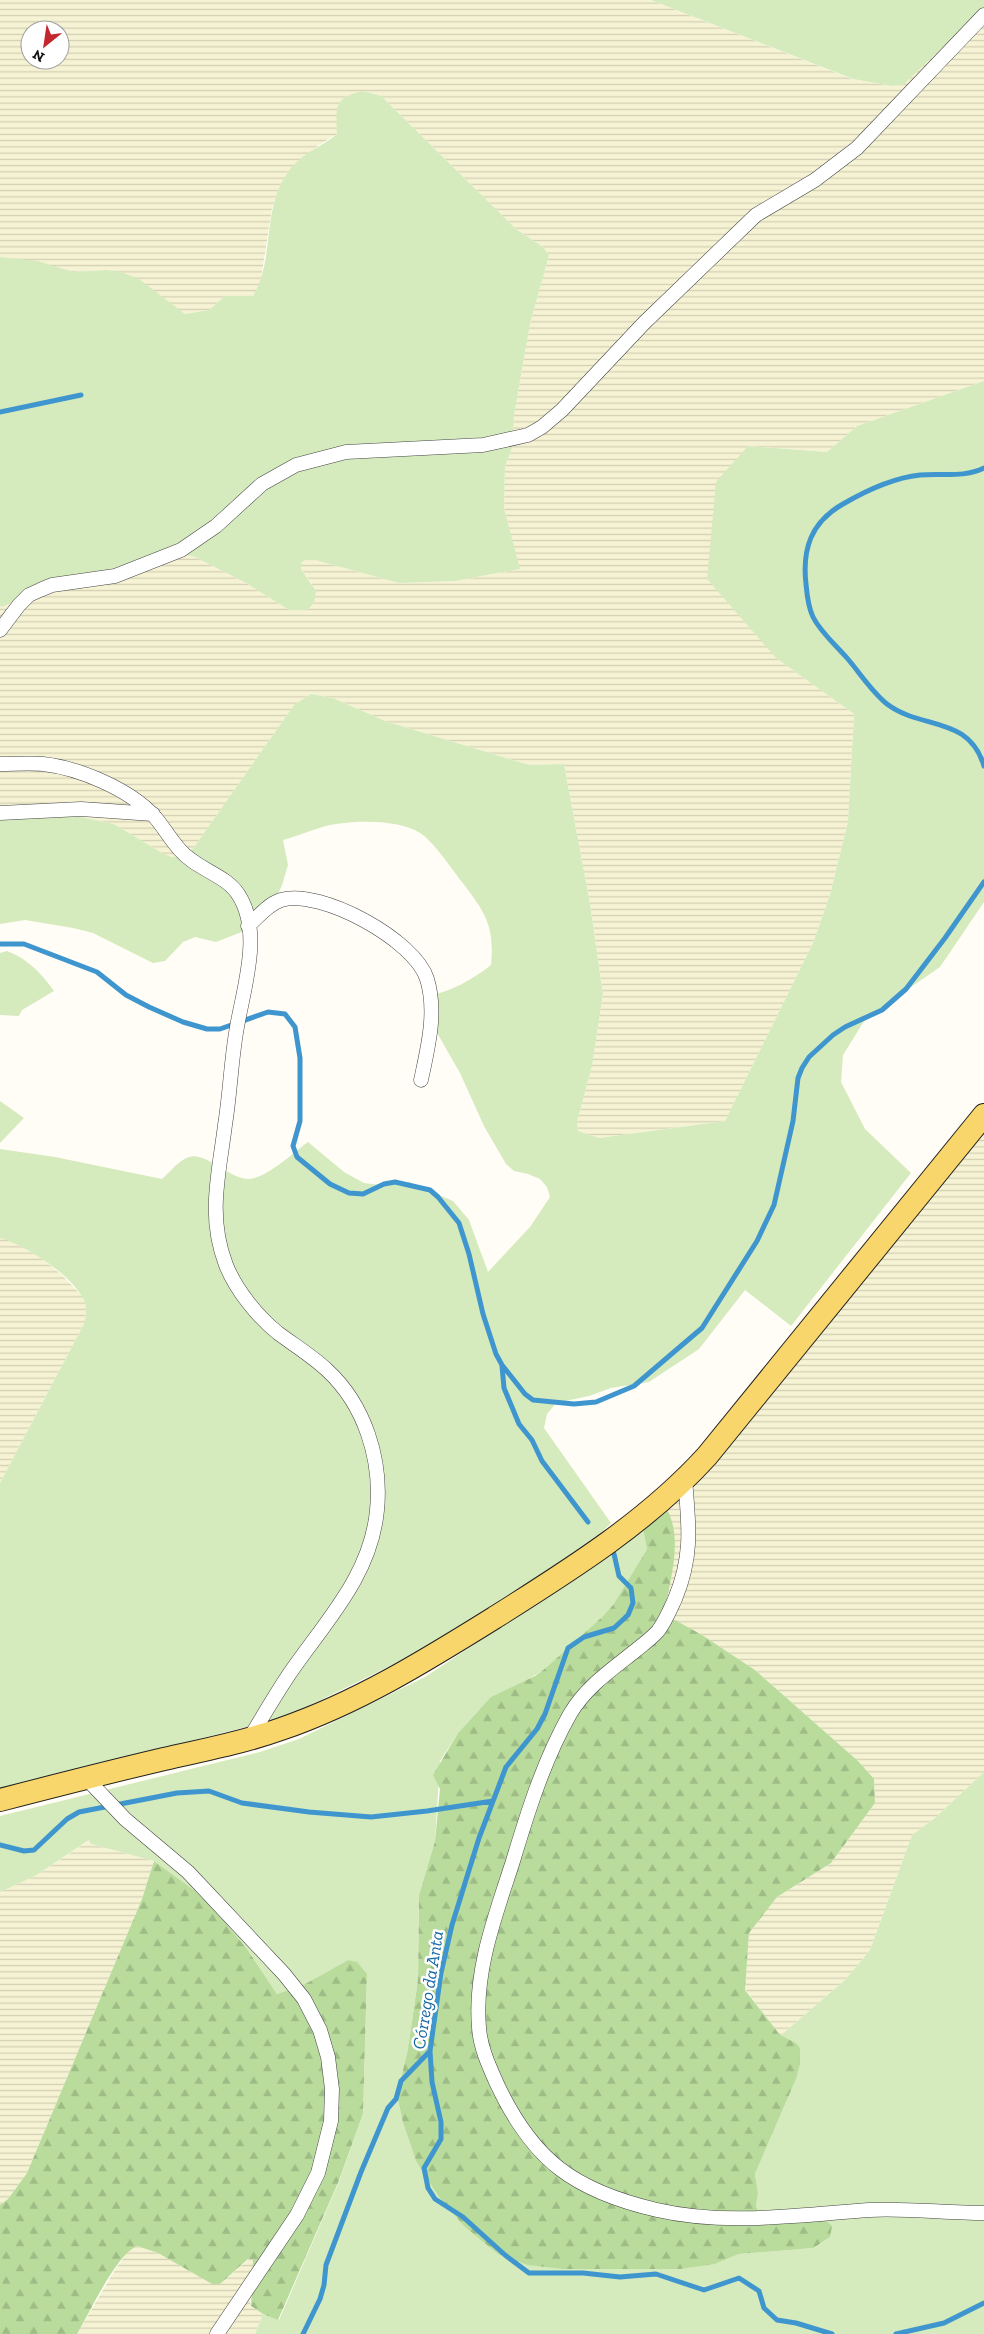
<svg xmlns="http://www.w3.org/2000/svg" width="984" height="2334" viewBox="0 0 984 2334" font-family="'Zilla Slab',serif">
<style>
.farmland{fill:url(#farmland-rules);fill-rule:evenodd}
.grass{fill:#d5ebbd}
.forest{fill:url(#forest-firs)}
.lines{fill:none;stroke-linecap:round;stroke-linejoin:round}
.stream{stroke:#3f96cf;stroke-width:5}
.minor-casing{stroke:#444;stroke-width:15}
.primary-casing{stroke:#222;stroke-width:24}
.minor{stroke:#fff;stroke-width:14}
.primary{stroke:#f9d66b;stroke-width:22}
.labels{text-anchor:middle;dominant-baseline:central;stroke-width:5;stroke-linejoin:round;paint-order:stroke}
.water-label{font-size:18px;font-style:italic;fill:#1768a6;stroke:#fff}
</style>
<defs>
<pattern id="farmland-rules" width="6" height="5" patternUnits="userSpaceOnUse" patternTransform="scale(1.25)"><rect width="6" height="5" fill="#f6f3d4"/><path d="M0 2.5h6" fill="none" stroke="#d2cfb5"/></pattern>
<pattern id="forest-firs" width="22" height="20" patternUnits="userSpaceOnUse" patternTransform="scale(1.25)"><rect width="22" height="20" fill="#b9dc9c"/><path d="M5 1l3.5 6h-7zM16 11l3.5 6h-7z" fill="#9ebc85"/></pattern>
</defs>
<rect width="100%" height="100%" fill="#fffdf5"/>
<path class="farmland" d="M0,0H651L852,79L892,86L903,84L984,8V381L857,426L827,452L748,446L776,658L854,714L848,821L830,895L813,943L725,1121L599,1138L578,1131L577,1122L592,1066L603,994L590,904L564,764L530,765L516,761L385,721L333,698L311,694L294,705L192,850L184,857H172L164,854L114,824L71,815H0V606L2,607L13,602L179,553L195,557L246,583L289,610H307L312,584L301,569V563L305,560H315L399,583L455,581L519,569L504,508L505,467L513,445L514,415L530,324L549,255L543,247L516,229L381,96L363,91L346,97L337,123V134L319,145L287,173L280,186L272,208L260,285L253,296H225L209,310L185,314L106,270L73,272L0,257ZM30,30H60V60H30Z
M984,1127V1772L935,1818L912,1835L870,1950L845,1980L780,2036L745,1989L749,1932L777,1897L831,1863L875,1803L874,1780L858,1761L755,1670L702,1635L665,1617L671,1578L666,1507Z
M0,1238L11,1241L40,1257L62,1275L82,1296L86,1305L85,1322L0,1483Z
M90,1840L91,1844L154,1861L142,1899L27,2173L8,2199L0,2205V1892L35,1876Z
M137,2246L158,2253L212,2284H220L249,2259H254L250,2302L252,2307L263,2314L255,2334H77L116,2268L130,2249Z"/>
<path class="grass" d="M651,0H984V8L903,85L892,86L853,79Z
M363,91L381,96L516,229L543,247L549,255L530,324L514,415L513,445L505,467L504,508L520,569L455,581L399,583L315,560H305L301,563V569L316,591L314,603L307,610H289L246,583L195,557L179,553L13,602L2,607L0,606V257L38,261L73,272L106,270L121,272L139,279L185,314L209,310L225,296H253C275,259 262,211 286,175C300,153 319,149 337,134C336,109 333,97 363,91Z
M984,381V902L940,967L866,1018L843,1055L841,1082L865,1129L911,1173L791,1326L745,1290L699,1349L649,1382L611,1388L589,1396L556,1403L547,1414L544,1428L611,1523L593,1541L435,1644L286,1717L0,1789V1483L85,1322C85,1316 87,1308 85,1303C76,1277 25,1245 0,1238V1149L55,1157L162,1179C170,1172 179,1160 189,1157C205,1151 229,1179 249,1179C267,1178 294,1152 308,1142L344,1172L364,1183L380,1185L409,1182L453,1201L469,1220L488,1272L530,1227L550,1197L547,1187L540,1179L528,1174L514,1171L506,1164L484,1126L460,1073L432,1024L430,996C453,990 472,980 491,965C495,926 485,912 462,882C452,869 433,841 420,833C398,819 351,820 326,826C312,830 297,836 283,840L288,865L282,885L273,905L252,928L216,942L195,937L183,942L165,961L153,963L93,933L73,928L25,920L0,924V815H71L114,824L164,854L172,857H184L192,850L294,705L311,694L333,698L385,721L516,761L530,765L564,764L590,904L603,994L592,1066L577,1122L578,1131L599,1138L725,1121L813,943L830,895L848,821L854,714L776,658L707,579L716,482L748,446L827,452L857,426Z
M7,951C28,959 41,973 54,991L22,1010L19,1016L0,1015V953Z
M0,1101L24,1118L0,1143Z
M643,1529L647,1549L613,1605L602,1617L548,1667L479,1710L458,1733L440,1761L435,1841L419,1895L418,1979L408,2049L397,2095L403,2123L416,2161L715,2264L739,2254L815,2248L830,2237L760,2215L756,2206L758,2193L755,2174L796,2079V2043L780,2036L845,1980L870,1950L912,1835L935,1818L984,1772V2334H255L263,2314L279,2320L338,2184L363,2114L367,1974L348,1960L305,1984L277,1994L247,1949L194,1890L154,1861L91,1844L89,1840L35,1876L0,1892V1816L260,1752L299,1739L425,1677L622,1547Z"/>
<path class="forest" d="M666,1507C685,1542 668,1580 665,1617L673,1619L702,1635L755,1670L858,1761L874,1779L875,1803L831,1863L777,1897L749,1933L745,1990L780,2035L796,2043L800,2048V2064L796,2079L755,2174L758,2193L756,2206L760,2215L816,2212L832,2226L830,2237L814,2248L739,2254L715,2264L680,2269H563L528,2265L498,2254L464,2226L439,2197L416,2161L403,2123L397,2095L408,2049L418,1979L419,1895L435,1841L440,1789L433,1775L458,1733L491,1697L535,1676L547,1667L602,1617L613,1605L647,1549L643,1529Z
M154,1861L194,1890L222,1919L247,1949L277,1994L305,1984L348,1960L357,1962L367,1974L363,2114L338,2183L278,2320L263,2314L251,2306L253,2259H248L220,2284H212L158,2253L137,2246C116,2255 90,2312 77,2334H0V2205L8,2199L27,2173L142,1899Z"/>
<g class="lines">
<path class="stream" d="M0,412L81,395
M984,468C964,478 942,473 920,475C892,478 867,490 843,504C811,522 802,549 806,584C807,595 808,607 813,617C821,633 836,645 847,658C860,673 871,691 887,704C921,730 969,715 984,766
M0,944H24L97,972L126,995L149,1007L183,1022L207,1029H220L268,1012L285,1014L295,1027L300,1058V1121L293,1146L297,1157L330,1184L349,1193L363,1194L384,1184L395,1182L430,1190L438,1197L459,1223L469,1254L483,1314L496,1354L502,1365L525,1394L533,1400L574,1404L596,1402L634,1386L702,1328L757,1241L774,1205L793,1121L798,1078L802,1068L809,1057L833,1035L845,1027L882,1010L906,989L945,938L984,882
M502,1366L504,1388L519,1424L532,1440L542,1461L588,1522
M610,1548L614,1554L619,1576L631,1588L633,1603L628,1615L614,1628L584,1637L568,1648L545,1714L537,1729L506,1767L479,1838L452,1925L441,1973L430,2051L432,2082L441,2122V2139L424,2168L428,2188L435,2199L463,2217L505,2255L529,2273H583L620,2277L656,2274L704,2290L739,2278L759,2291L764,2308L777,2320L796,2323L832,2334
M0,1845L24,1851L34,1850L67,1819L79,1812L177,1793L209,1791L242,1803L309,1812L371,1817L427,1811L493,1801
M303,2334L320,2299L324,2285L326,2265L361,2172L388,2108L396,2099L401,2081L430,2051
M896,2334L944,2323L984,2303"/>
<g class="minor-casing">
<path id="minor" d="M0,630L19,605L29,595L40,590L52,585L115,576L181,550L216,526L262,484L296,465L346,452L483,445L528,435L542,427L562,410L644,323L756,215L815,180L857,148L984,15
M0,764C14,764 29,763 43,764C79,768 129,789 154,816C163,826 170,839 180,850C196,869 226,875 238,894C264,933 242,992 236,1033C231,1063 230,1094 225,1125C219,1174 207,1216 226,1265C236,1290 257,1316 278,1333C294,1345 312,1356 327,1370C365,1405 382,1460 377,1510C371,1577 323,1624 288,1676C274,1697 262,1718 249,1739
M0,813L81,809L153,814
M248,926C258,917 268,904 281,900C320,888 415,940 427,979C437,1012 428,1047 421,1080
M685,1480C689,1525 693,1556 675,1599C670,1610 665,1622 658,1631C651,1639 642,1645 635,1651C611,1670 586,1687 570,1714C544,1760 528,1811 513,1861C496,1914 474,1970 479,2027C480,2047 489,2066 497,2084C533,2161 575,2191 657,2210C726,2226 799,2215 869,2210C907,2208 946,2213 984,2213
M86,1778L125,1819L188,1872L284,1974L304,1999L320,2030L328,2057L332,2089L331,2121L318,2173L297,2215L217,2334"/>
</g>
<g class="primary-casing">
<path id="primary" d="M0,1800C54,1786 109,1772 164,1759C203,1750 242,1743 281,1729C357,1703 425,1661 494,1618C570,1570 647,1522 707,1456L984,1115"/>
</g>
<use href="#minor" class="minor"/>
<use href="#primary" class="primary"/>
</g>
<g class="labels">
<g class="water-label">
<text transform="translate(428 1990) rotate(-81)">Córrego da Anta</text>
</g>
</g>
<g transform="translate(45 45) rotate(210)"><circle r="24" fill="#ffffff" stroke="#a0a0a0"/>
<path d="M0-4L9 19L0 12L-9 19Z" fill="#c4262e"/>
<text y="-8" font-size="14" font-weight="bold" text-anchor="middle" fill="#111111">N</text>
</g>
</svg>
